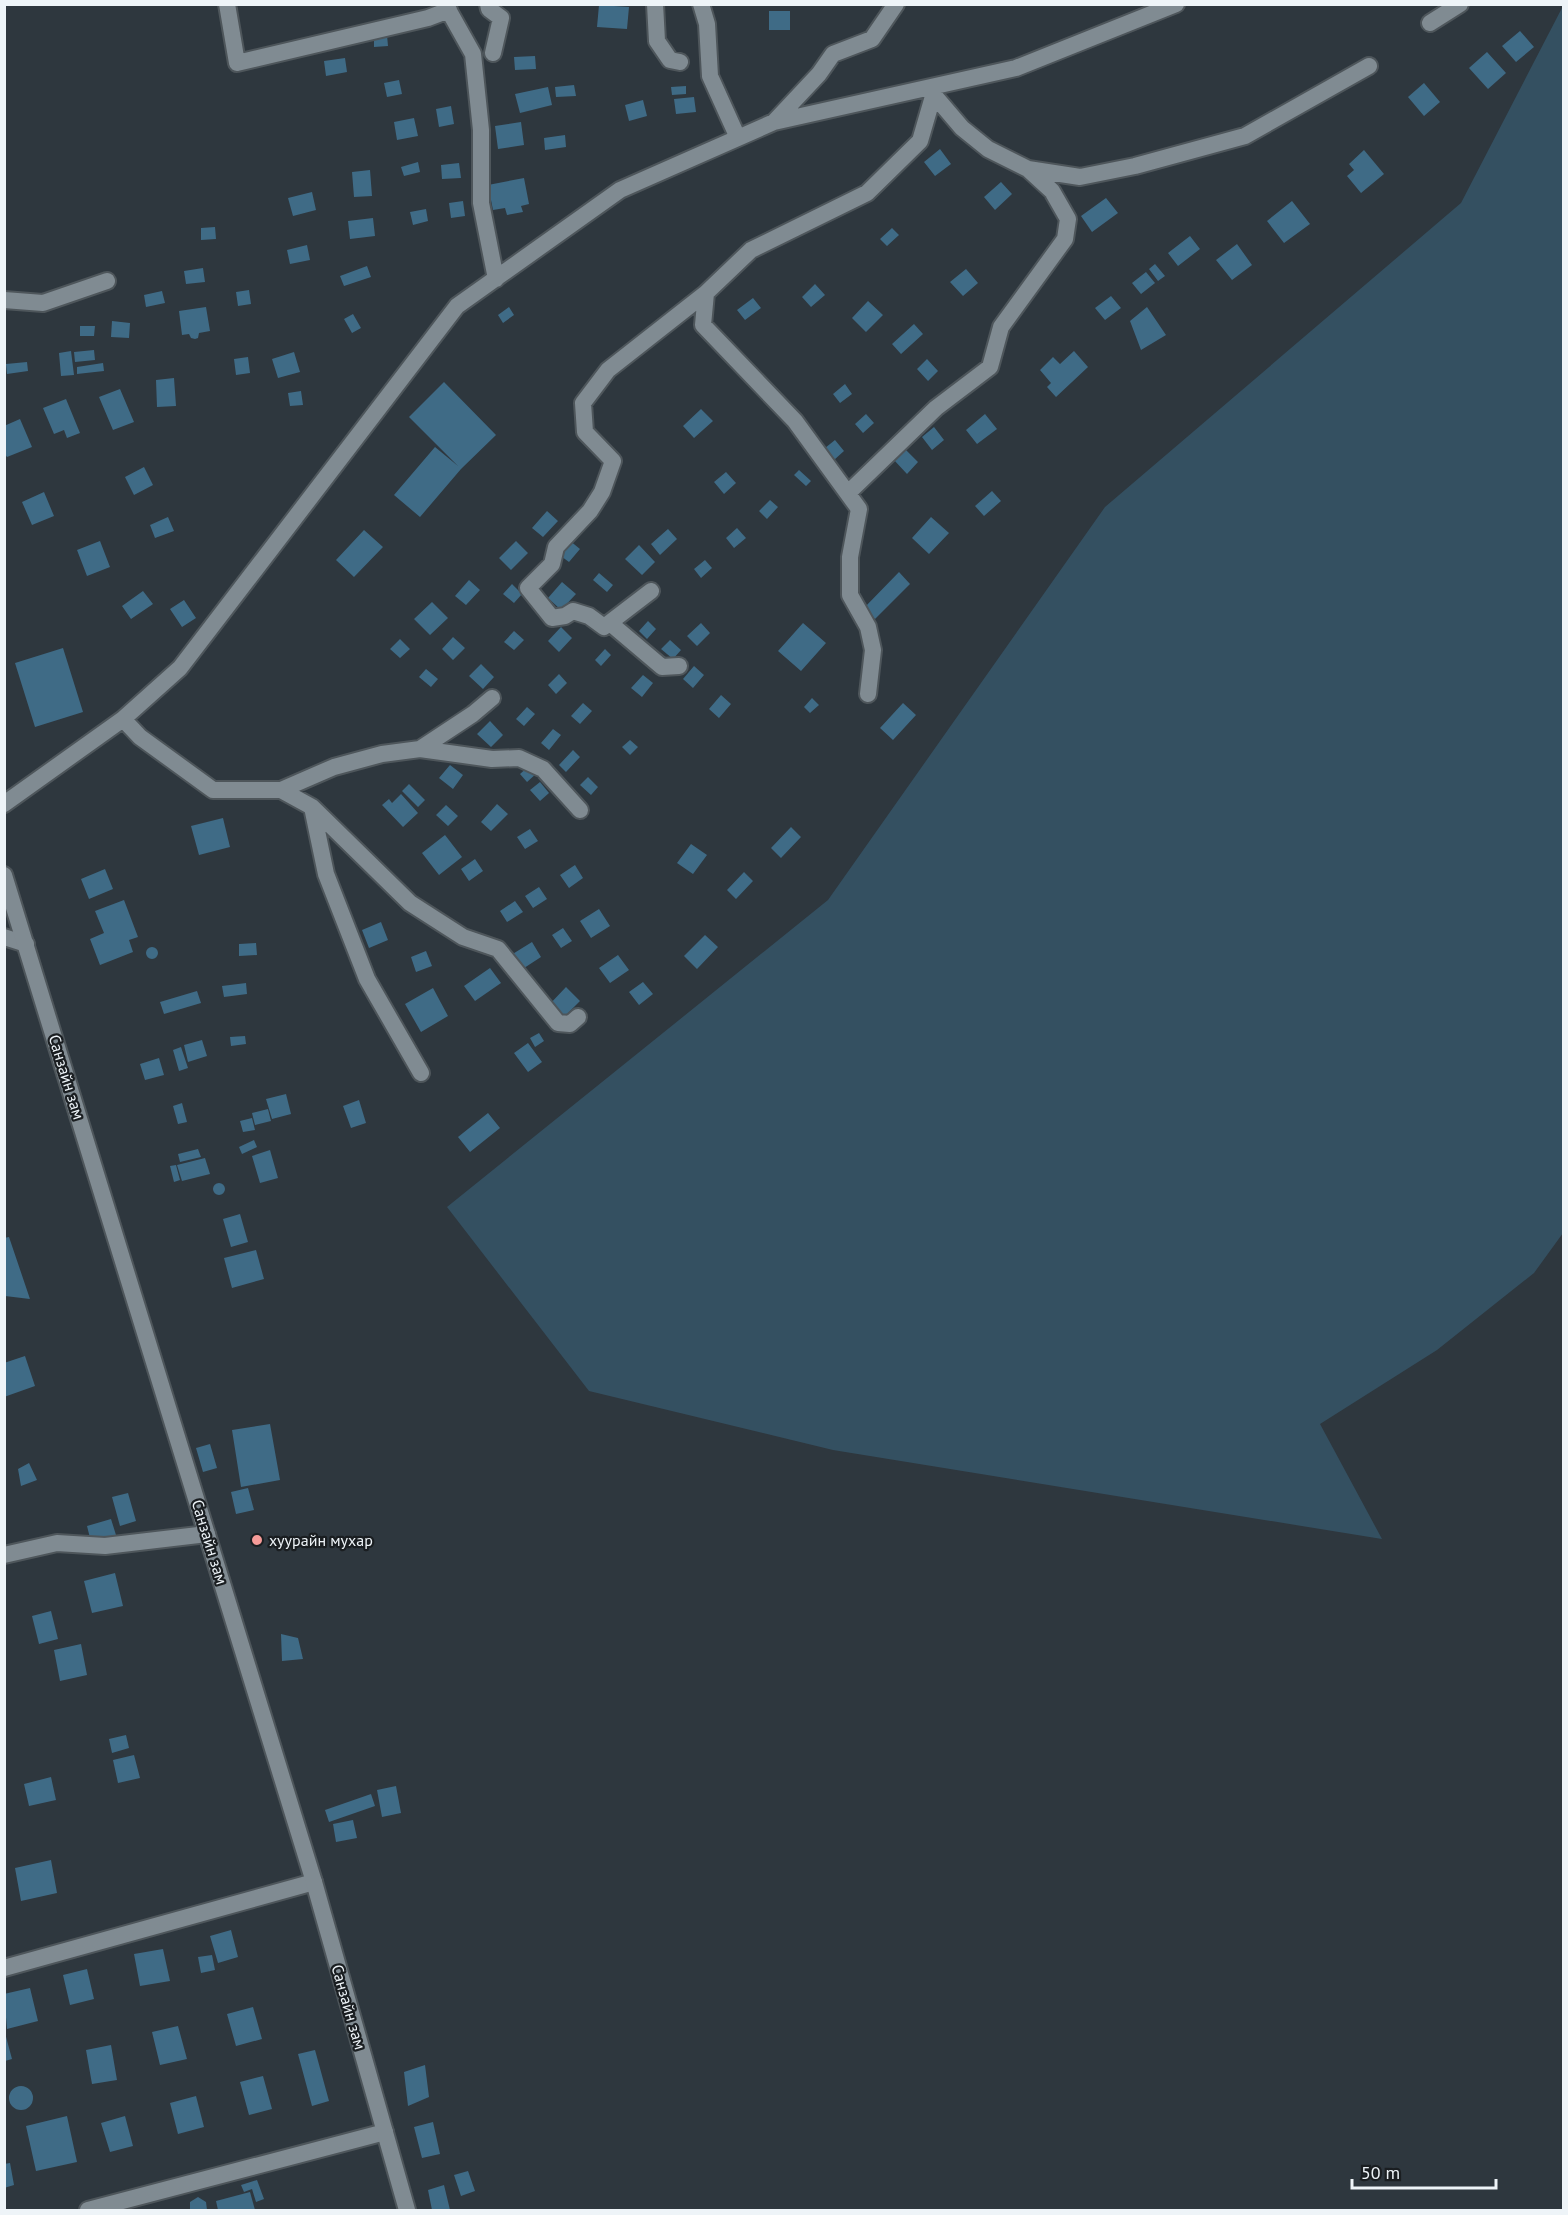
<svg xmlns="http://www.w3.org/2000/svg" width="1568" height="2215" viewBox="0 0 1568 2215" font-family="'PT Sans',sans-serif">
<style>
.green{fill:#345061}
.building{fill:#3f6b86}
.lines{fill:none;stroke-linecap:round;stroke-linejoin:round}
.minor-casing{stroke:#4e565b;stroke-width:20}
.secondary-casing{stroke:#4e565b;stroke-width:20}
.minor{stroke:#808b92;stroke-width:16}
.secondary{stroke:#808b92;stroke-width:16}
.poi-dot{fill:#f59b98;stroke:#1a1e21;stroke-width:2}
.labels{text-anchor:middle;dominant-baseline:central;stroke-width:4.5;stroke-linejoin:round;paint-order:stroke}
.street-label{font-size:16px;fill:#eef4f8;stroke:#1a1e21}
.poi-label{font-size:16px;fill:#eef4f8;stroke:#1a1e21;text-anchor:start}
</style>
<rect width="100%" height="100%" fill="#2e373e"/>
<path class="green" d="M1563,6V1233L1534,1273L1437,1350L1320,1424L1382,1539L833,1450L589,1391L447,1207L828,900L1105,507L1461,203Z"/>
<path class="building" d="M599,5L629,7L627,29L597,27Z
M769,11H790V30H769Z
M1520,31L1534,47L1516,62L1502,46Z
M387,35L388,46L374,47V36Z
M1487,52L1506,73L1488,89L1469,68Z
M535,56L536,69L515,70L514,57Z
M345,58L347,72L326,76L324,61Z
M399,80L402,94L387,97L384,83Z
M1424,83L1440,102L1424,116L1408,97Z
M574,85L576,96L556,97L555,87Z
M686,86V94L672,95L671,87Z
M548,87L552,105L520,113L515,94Z
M694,97L696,112L676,114L674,99Z
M643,100L647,116L629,121L625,105Z
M451,106L454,124L439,127L436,109Z
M414,118L418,136L397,140L394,122Z
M521,122L524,145L498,149L495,126Z
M565,135L566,147L545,150L544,138Z
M940,149L951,164L935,176L924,162Z
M1364,150L1384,174L1361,193L1347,176L1354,170L1349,164Z
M418,162L420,172L404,176L401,167Z
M459,163L461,178L442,179L441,165Z
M370,170L372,196L354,197L352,172Z
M524,178L529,204L521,206L523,212L507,215L505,208L493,210L488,185Z
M1001,182L1012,194L995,210L984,197Z
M312,192L316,210L293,216L288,198Z
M1106,198L1118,213L1092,232L1081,216Z
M463,201L465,216L451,218L449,203Z
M1292,201L1310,224L1284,243L1267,221Z
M426,209L428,221L413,225L410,212Z
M373,218L375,236L350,239L348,221Z
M215,227L216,239L201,240V228Z
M892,228L899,235L887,246L880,239Z
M1190,236L1200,249L1178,266L1168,253Z
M1237,244L1252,265L1232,280L1216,260Z
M307,245L310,260L290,264L287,250Z
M1155,264L1165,276L1158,281L1149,269Z
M367,266L371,277L344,286L340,276Z
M203,268L205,282L186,284L184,271Z
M966,269L978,283L963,296L950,282Z
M1146,272L1155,283L1141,294L1132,283Z
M815,284L825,295L811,307L802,297Z
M249,290L251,304L238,306L236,292Z
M162,291L165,303L146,307L144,295Z
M1111,296L1121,308L1105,320L1095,308Z
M753,298L761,308L745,320L737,310Z
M868,301L883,315L866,332L852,318Z
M206,307L210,331L199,333L198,338L195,339L191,338L189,334L182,335L179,311Z
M509,307L514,315L503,323L498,315Z
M1147,307L1166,335L1141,350L1130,321Z
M353,314L361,328L352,333L344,319Z
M112,321L130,323L129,338L111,337Z
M914,324L923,334L901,354L892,344Z
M80,326H95L94,336H80Z
M94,350L95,360L75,362L74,352Z
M71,351L74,375L61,376L59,353Z
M1074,351L1088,367L1056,397L1047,387L1051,383L1040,370L1053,357L1060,364Z
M294,352L300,372L278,378L272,359Z
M248,357L250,373L236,375L234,359Z
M927,359L938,371L928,381L917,369Z
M27,362L28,371L7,374L6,364Z
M103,363L104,371L77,374V367Z
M174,378L176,406L157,407L156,380Z
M444,382L496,435L461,469L420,517L394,495L435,447L458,466L409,417Z
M845,384L852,394L840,403L833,394Z
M120,389L134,422L113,430L99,397Z
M301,391L303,405L290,406L288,393Z
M66,399L80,433L67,438L64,430L54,434L43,408Z
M701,409L713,421L694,438L683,426Z
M866,414L874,423L863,433L855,424Z
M985,414L997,429L977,444L966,430Z
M20,419L32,447L7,457L4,453V426Z
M934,427L944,440L932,450L922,437Z
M835,440L844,451L834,460L825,448Z
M905,449L918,462L907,474L894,460Z
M144,467L153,485L134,495L125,477Z
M799,470L811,481L806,486L794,475Z
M726,472L736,483L724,494L714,482Z
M992,491L1001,501L984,516L975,506Z
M44,492L54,516L32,525L22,502Z
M770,500L778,507L767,519L759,511Z
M547,511L558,521L543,537L532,528Z
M168,517L174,531L155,538L150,525Z
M931,517L949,533L929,554L912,538Z
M737,528L746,538L734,548L726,538Z
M668,529L677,539L660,555L651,544Z
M364,530L383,547L354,577L336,560Z
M569,540L580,549L569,562L558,554Z
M100,541L110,567L87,576L77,550Z
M516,541L528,553L511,570L499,558Z
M639,545L655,562L642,575L625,559Z
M705,560L712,568L701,578L694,569Z
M899,572L910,584L875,619L864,608Z
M599,573L613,585L607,592L593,580Z
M469,580L480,590L466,605L455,596Z
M562,582L576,594L561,610L548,598Z
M512,584L522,594L514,603L503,594Z
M143,591L153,604L131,619L122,606Z
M184,600L196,618L182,627L170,609Z
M432,602L448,618L430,635L414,619Z
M648,621L656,629L647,639L639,631Z
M701,623L710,633L697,646L687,636Z
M803,623L826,643L801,671L778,651Z
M561,627L572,638L559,652L548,641Z
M514,631L524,640L514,650L504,642Z
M453,637L465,648L453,660L442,649Z
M400,639L410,649L400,658L390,649Z
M670,640L681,650L673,659L661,649Z
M63,648L83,712L35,727L15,663Z
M605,649L611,655L601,666L595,660Z
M481,664L494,677L483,689L469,676Z
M694,666L704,675L693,688L683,679Z
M426,669L438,679L431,687L419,677Z
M559,674L567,683L556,694L548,685Z
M643,675L653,683L642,697L631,688Z
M721,695L731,704L719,718L709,709Z
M812,698L819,705L810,713L804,707Z
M583,703L592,711L580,724L571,716Z
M903,703L916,715L893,740L880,728Z
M527,707L535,714L524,726L516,719Z
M490,721L503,735L491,747L477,734Z
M553,729L561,735L549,750L541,743Z
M630,740L638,747L630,755L622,747Z
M573,750L580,757L566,772L559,765Z
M450,765L463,775L453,789L439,778Z
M530,765L537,773L527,782L520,774Z
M588,777L598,787L591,795L580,785Z
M540,782L549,793L540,801L530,790Z
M409,784L425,800L418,807L402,791Z
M401,794L418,813L403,827L382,805L389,799L392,803Z
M497,804L508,814L491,831L481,822Z
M446,805L458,816L448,826L436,815Z
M223,818L230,847L199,855L191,826Z
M791,827L801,837L781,858L771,848Z
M530,829L538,841L525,849L517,837Z
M445,835L462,857L439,875L422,853Z
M691,844L707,855L693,874L677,863Z
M475,859L483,871L469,881L461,869Z
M575,865L583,878L569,888L560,875Z
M105,869L113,889L89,899L81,879Z
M744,872L753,881L736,899L727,890Z
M539,887L547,899L533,908L525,896Z
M124,900L138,937L129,940L133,952L100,965L90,939L104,933L95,911Z
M515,901L523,912L507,922L500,911Z
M599,909L610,926L591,938L580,921Z
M381,922L388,940L369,948L362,930Z
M563,928L572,941L561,948L552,935Z
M705,935L718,947L697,969L684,956Z
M532,942L541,957L521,970L511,955Z
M256,943L257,955L239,956V944Z
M146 953a6 6 0 1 1 12 0a6 6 0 1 1-12 0Z
M426,951L432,966L416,972L411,957Z
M618,955L629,970L610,983L599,968Z
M490,968L501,983L475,1001L464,986Z
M643,982L653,994L639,1005L629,992Z
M246,983L247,994L224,997L222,986Z
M566,987L580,1001L562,1019L548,1006Z
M433,988L448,1016L421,1032L405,1004Z
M197,991L201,1003L164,1014L160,1002Z
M539,1033L544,1041L535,1047L530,1038Z
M245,1036L246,1044L231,1046L230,1037Z
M202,1040L207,1056L188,1062L184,1045Z
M528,1043L542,1062L528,1072L514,1053Z
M181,1047L188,1068L179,1071L173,1050Z
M159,1058L164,1075L145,1080L140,1064Z
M286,1094L291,1114L272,1119L266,1099Z
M359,1100L366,1123L351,1128L343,1106Z
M182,1103L187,1122L178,1124L173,1106Z
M268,1109L271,1121L255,1125L252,1113Z
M488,1113L500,1128L470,1152L458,1137Z
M252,1118L255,1130L243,1132L240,1121Z
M254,1140L257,1147L242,1154L239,1147Z
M198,1149L201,1157L180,1162L178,1154Z
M270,1150L278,1178L260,1183L252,1156Z
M205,1158L210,1174L182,1181L177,1165Z
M176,1165L180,1180L174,1182L170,1166Z
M213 1189a6 6 0 1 1 12 0a6 6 0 1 1-12 0Z
M240,1214L248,1242L231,1247L223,1219Z
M9,1237L30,1299L5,1296L4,1238Z
M256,1250L264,1279L232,1288L224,1258Z
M25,1356L35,1386L4,1397V1363Z
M270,1424L280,1480L241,1487L232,1430Z
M210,1444L217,1468L203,1472L196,1448Z
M29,1463L37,1480L21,1486L18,1469Z
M248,1488L254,1510L236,1514L231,1492Z
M128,1493L136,1521L120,1526L112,1497Z
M111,1519L116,1535L91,1542L87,1526Z
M115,1573L123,1606L92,1613L84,1581Z
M51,1611L58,1639L39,1644L32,1616Z
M281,1634L298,1638L303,1659L282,1661Z
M81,1644L87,1675L60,1681L54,1650Z
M126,1735L129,1748L112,1753L109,1739Z
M134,1755L140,1778L118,1783L113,1760Z
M51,1777L56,1800L29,1806L24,1784Z
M396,1786L401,1813L382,1817L377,1790Z
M371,1794L375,1806L329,1822L325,1810Z
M353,1820L357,1838L336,1842L333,1824Z
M51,1860L57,1893L21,1901L15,1868Z
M231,1930L238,1957L218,1963L210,1936Z
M163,1949L170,1981L140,1986L134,1954Z
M212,1955L215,1970L201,1973L198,1957Z
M87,1969L94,1999L70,2005L63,1975Z
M30,1988L38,2021L7,2029L4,1994Z
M253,2007L262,2039L236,2046L227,2014Z
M178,2026L187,2059L160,2065L152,2032Z
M5,2033L12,2059L5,2061Z
M111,2045L117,2080L92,2084L86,2050Z
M315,2050L329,2101L312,2106L298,2054Z
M425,2065L429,2097L408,2106L404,2072Z
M263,2076L272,2109L249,2115L240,2082Z
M9 2098a12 12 0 1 1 24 0a12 12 0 1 1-24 0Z
M196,2096L204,2127L178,2134L170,2103Z
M67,2116L77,2162L36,2171L26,2126Z
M125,2116L133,2146L110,2152L101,2123Z
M433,2122L440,2154L422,2158L414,2127Z
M10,2163L14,2185L4,2188V2164Z
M468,2171L475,2191L461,2196L454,2175Z
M257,2180L264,2199L256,2202L252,2189L244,2192L241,2185Z
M444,2185L450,2210H432L428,2190Z
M250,2192L255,2210H218L216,2201Z
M198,2197L206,2202L207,2210H190V2202Z"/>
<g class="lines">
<g class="minor-casing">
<path id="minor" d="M227,4L237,63L428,18L449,10
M445,4L473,54L481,130V203L496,279
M488,4L489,9L501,18L493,53
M655,4L657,41L670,60L680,62
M701,4L707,24L710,76L738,138
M1430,23L1460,4
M774,122L819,74L833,54L872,39L896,4
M1028,169L1080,177L1135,166L1245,136L1369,66
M4,300L43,303L107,281
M848,493L936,408L990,367L1001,327L1065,239L1068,219L1052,191L1028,169L988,149L962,128L933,94
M651,591L604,627L589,616L573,611L565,616L552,618L528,588L552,564L556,547L590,511L602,492L613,461L585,432L583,403L608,370L706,293
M610,623L662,667L679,666
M868,694L873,650L868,627L850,595V557L859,509L795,421L703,325L706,293L751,250L867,193L920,141L936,86
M123,719L140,737L213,790H281L312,807L410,903L463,937L498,949L558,1023L570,1024L578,1017
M420,749L473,714L492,698
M281,790L334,767L382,754L420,749L492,759L519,758L543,769L580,810
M4,804L123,719L180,668L457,306L620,190L774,122L1016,68L1176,4
M312,807L326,874L367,979L421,1073
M4,937L26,944
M4,1555L57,1543L105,1546L207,1534
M4,1968L314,1882
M88,2210L385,2132"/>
</g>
<g class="secondary-casing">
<path id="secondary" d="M4,875L314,1882L407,2210"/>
</g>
<use href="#minor" class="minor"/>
<use href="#secondary" class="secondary"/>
</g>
<circle class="poi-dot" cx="257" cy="1540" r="6"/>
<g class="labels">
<g class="street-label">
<text transform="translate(67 1077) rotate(73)">Санзайн зам</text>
<text transform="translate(210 1542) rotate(73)">Санзайн зам</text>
<text transform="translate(349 2007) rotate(74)">Санзайн зам</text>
</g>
<g class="poi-label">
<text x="269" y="1540">хуурайн мухар</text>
</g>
</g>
<rect width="1568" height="2215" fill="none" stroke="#eef4f8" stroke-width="12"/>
<path d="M1352 2179v9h144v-9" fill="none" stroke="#eef4f8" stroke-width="3"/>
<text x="1361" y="2179" font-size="18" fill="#eef4f8" stroke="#1a1e21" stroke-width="4.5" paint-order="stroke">50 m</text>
</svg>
